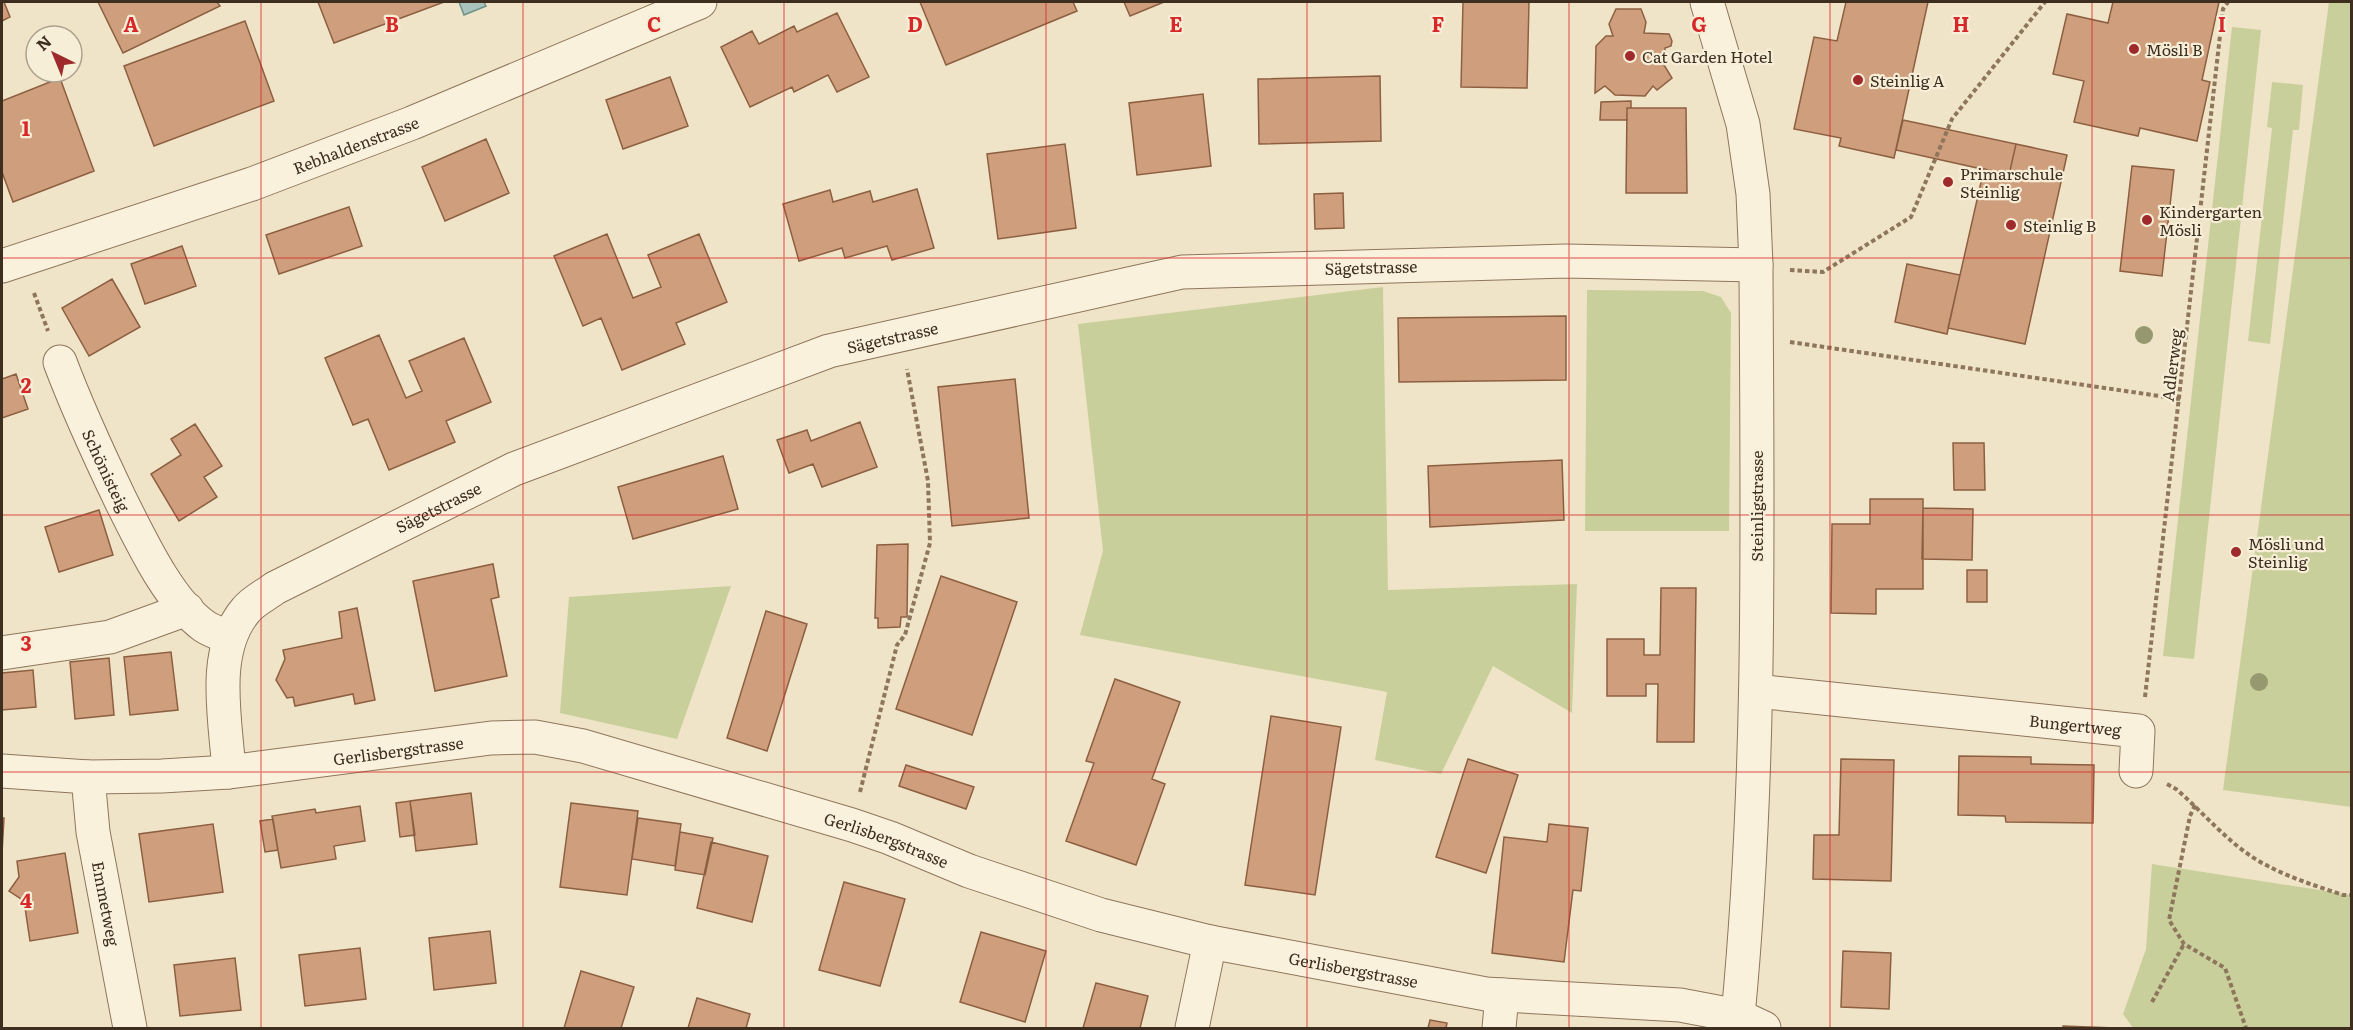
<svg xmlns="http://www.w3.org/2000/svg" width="2353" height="1030" viewBox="0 0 2353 1030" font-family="Literata,serif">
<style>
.green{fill:#c9cf9b}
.water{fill:#a9c4bc;stroke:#6f938a;stroke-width:1.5}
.building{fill:#cf9f7d;stroke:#8d5f41;stroke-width:1.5}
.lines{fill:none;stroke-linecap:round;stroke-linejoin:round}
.minor-casing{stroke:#8d765c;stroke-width:35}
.path{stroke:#8d765c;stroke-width:4;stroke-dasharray:4.5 3;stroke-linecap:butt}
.minor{stroke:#faf1dc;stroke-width:33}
.tree{fill:#96986f}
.grid{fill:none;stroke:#d62828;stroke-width:1.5;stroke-opacity:0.55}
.poi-dot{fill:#9e2a2b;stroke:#f7eed8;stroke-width:2}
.labels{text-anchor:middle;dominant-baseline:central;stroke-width:4.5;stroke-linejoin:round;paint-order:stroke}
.poi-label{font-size:16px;fill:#3d2e20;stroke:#f7eed8;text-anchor:start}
.street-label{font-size:16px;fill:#3d2e20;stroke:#f7eed8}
.grid-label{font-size:20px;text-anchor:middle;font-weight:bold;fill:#d62828;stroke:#f7eed8;stroke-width:4.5;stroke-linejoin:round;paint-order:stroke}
</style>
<rect width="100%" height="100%" fill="#f0e4c8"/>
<path class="green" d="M2329,2H2352L2351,807L2223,790Z
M2232,27L2261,30L2194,659L2163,656Z
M2272,82L2303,85L2299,130H2293L2270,344L2248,341L2272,128L2267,127Z
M1383,287L1388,590L1577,584L1572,713L1493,666L1441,774L1375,760L1387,692L1080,635L1103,551L1078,324Z
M1587,290L1703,291L1721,297L1731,313L1729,531H1585Z
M731,586L677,739L560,713L569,597Z
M2152,864L2351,895V1028H2133L2123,1014L2146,949Z"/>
<path class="water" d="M459,2H484L486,6L464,15Z"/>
<path class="building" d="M2,2H4L10,17L2,21Z
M98,2H217L220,6L123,53Z
M318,2H444L334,43Z
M920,2H1073L1077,11L946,65Z
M1124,2H1164L1130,16Z
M1463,2H1529L1527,88L1461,87Z
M1846,2H1928L1894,158L1839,146L1841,138L1794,129L1814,37L1837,41Z
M2113,2H2219L2202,80L2210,82L2197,141L2140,128L2138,136L2074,122L2084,81L2053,74L2067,14L2108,23Z
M1616,9H1641L1646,22L1644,33L1669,34L1672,41L1671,46L1665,48L1664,65L1672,78L1657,90L1653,86L1645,96L1615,95L1605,86L1595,93L1596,46L1606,36H1613L1609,24Z
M837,13L869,77L837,92L828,75L794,92L792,87L750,107L721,47L752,31L759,44L794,26L797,32Z
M245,21L274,101L154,146L124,66Z
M1380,76L1381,141L1259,144L1258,79Z
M670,77L688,126L623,149L606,100Z
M60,78L94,171L13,202L2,172V101Z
M1203,94L1211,166L1137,175L1129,103Z
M1631,101V108H1627V120H1600L1601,102Z
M1627,108H1686L1687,193H1626Z
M1903,120L2016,144L2009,175L1896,150Z
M486,139L509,193L445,221L422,167Z
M1065,144L1076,228L998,239L987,154Z
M2016,144L2067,155L2025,344L1948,328L1984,169L2009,175Z
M2132,166L2174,170L2162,276L2120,271Z
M917,189L934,248L892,260L887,246L845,258L842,248L799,261L783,204L830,190L833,202L870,191L873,202Z
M1343,193L1344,228L1315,229L1314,194Z
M349,207L362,246L279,274L266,235Z
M607,234L633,298L661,287L648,255L699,234L727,302L676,323L685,344L622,370L601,318L583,326L554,256Z
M182,246L196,286L145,304L131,264Z
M1907,264L1960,275L1947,334L1895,322Z
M112,279L140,327L89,356L62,308Z
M1566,316V380L1399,382L1398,318Z
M379,335L406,398L422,391L409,361L464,338L491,402L446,421L455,442L389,470L368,419L353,425L325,358Z
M16,374L28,409L2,418V379Z
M1015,379L1029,518L952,526L938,387Z
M860,422L877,467L822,487L813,464L789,473L777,440L807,430L811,441Z
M195,424L222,466L204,477L217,497L179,521L151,474L181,455L171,439Z
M1953,443H1984L1985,490H1954Z
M723,456L738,509L633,539L618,487Z
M1562,460L1564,520L1430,527L1428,466Z
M1870,499H1923V589H1876V614L1831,613L1832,524H1870Z
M1923,508L1973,509L1972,560L1922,559Z
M99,510L113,555L59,572L45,527Z
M908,544L907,617H901L900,627L878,628V618H875L877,545Z
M493,564L499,597L491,599L507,676L435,691L413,581Z
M1967,570H1987V602H1967Z
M941,576L1017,602L972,735L896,709Z
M1661,588H1696L1694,742H1657L1658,684H1646V696H1607V639H1644V655H1660Z
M357,608L375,700L355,704L353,694L295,706L293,697L287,698L276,680L285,659L283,650L342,638L339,612Z
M766,611L807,624L767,751L727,738Z
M171,652L178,710L130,715L124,657Z
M109,658L114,715L75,719L70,662Z
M33,670L36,707L2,710V673Z
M1115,679L1180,702L1152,779L1165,784L1136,865L1066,841L1094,763L1086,761Z
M1271,716L1341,727L1315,895L1245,885Z
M1959,756L2031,757V764L2094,765L2093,823L2006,822L2005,816L1958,815Z
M1468,759L1518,775L1486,873L1436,857Z
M1841,759L1894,760L1891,881L1813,879L1814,835H1839Z
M906,765L974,787L966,809L899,786Z
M471,793L477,844L416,851L410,801Z
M410,801L415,835L400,837L396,803Z
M571,803L638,811L627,895L560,887Z
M360,806L365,841L334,846L336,859L281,868L272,816L315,809L316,813Z
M2,818H4L2,853Z
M638,818L681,824L675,866L632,859Z
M273,819L278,850L265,852L260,821Z
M213,824L223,892L149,902L139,834Z
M1549,824L1588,828L1581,891L1573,890L1564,962L1492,953L1504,837L1547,842Z
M680,832L713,838L705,875L675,870Z
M711,842L768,856L752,922L697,908Z
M65,853L78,933L30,941L24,901L9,891L19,877L17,861Z
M844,882L905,899L880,986L819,970Z
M490,931L496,983L434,990L429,938Z
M981,932L1046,951L1025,1022L960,1002Z
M360,948L366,999L305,1006L299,955Z
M1843,951L1891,953L1889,1009L1841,1007Z
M235,958L241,1010L180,1016L174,965Z
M581,971L634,987L621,1028H564Z
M1096,983L1148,996L1140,1028H1083Z
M697,998L750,1014L746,1028H688Z
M1430,1020L1447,1023L1446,1028H1428Z
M2063,1026L2115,1028H2063Z"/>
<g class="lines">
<g class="minor-casing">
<g id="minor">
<path d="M1707,2L1743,124L1753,194L1756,265C1757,515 1762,766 1738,1016"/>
<path id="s1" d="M2,266L252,184L412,123L700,2"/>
<path id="s2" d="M60,362C78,410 99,455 121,501C141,540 168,600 204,626C211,631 221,634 229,637"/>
<path d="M2,653L110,637L187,609"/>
<path id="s3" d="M1756,691L2138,731L2136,771"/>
<path id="s4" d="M2,771L88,777L162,776L229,772L491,738L535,737L583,746L852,825L890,838L969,871L1101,915L1210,942L1486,994L1680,1005L1738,1016L1764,1028"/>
<path id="s5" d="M229,772C226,721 210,652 246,610C253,601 266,595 275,588L514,469L829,351L1182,272L1566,261L1756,265"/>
<path id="s6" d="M88,777L93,832L130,1028"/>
<path d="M1192,1028L1210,942"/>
<path d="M1499,1028L1502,995"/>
</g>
</g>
<path class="path" d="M1790,270L1823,272L1911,217L1952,119L2045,2
M34,293L48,331
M1790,342L2180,399
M2145,697L2223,9L2228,2
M2167,784L2176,789C2203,812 2226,841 2257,860C2284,876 2313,885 2343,895H2352
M860,792L897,645L905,635L930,543L928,481L907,369
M2195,805L2190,816L2169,920L2184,944L2225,968L2246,1028
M2152,1002L2184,944"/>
<use href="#minor" class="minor"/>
</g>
<g class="tree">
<circle cx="2144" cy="335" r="9"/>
<circle cx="2259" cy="682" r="9"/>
</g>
<path class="grid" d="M261,2V1028M523,2V1028M784,2V1028M1046,2V1028M1307,2V1028M1569,2V1028M1830,2V1028M2092,2V1028M2,258H2352M2,515H2352M2,772H2352"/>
<g class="poi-dot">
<circle cx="2134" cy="49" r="6"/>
<circle cx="1630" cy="56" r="6"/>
<circle cx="1858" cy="80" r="6"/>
<circle cx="1948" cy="182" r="6"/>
<circle cx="2147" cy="220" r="6"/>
<circle cx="2011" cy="225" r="6"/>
<circle cx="2236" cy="552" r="6"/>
</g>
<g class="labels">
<g class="poi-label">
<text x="2146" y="49">Mösli B</text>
<text x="1642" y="56">Cat Garden Hotel</text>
<text x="1870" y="80">Steinlig A</text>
<text x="1960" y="173">Primarschule<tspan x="1960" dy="18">Steinlig</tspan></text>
<text x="2159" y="211">Kindergarten<tspan x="2159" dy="18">Mösli</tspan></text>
<text x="2023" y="225">Steinlig B</text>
<text x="2248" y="543">Mösli und<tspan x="2248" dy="18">Steinlig</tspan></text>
</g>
<g class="street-label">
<text stroke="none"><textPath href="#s1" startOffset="374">Rebhaldenstrasse</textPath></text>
<text stroke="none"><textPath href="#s5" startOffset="1358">Sägetstrasse</textPath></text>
<text stroke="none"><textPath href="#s5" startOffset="872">Sägetstrasse</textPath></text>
<text transform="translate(2171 365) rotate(-83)">Adlerweg</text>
<text stroke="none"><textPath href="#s2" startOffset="118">Schönisteig</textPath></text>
<text transform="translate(1756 506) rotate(-90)">Steinligstrasse</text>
<text stroke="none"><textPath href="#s5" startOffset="386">Sägetstrasse</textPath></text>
<text stroke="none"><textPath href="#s3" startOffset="321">Bungertweg</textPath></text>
<text stroke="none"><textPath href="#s4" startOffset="398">Gerlisbergstrasse</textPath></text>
<text stroke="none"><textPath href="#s4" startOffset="902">Gerlisbergstrasse</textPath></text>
<text stroke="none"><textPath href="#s6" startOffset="128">Emmetweg</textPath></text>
<text stroke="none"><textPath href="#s4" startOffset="1388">Gerlisbergstrasse</textPath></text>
</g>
</g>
<g class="grid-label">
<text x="131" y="32">A</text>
<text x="392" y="32">B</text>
<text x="654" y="32">C</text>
<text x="915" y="32">D</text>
<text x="1176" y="32">E</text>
<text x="1438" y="32">F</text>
<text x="1699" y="32">G</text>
<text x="1961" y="32">H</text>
<text x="2222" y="32">I</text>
<text x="26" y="136">1</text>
<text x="26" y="393">2</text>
<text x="26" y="651">3</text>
<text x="26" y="908">4</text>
</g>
<rect width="2353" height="1030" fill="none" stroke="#3d2e20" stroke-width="6"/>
<g transform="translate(54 54) rotate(317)"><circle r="28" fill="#f7eed8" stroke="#ada18e" stroke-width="1.5"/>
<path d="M0-4.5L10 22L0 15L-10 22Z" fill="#9e2a2b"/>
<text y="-9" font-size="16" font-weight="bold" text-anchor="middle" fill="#3d2e20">N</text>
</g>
</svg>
